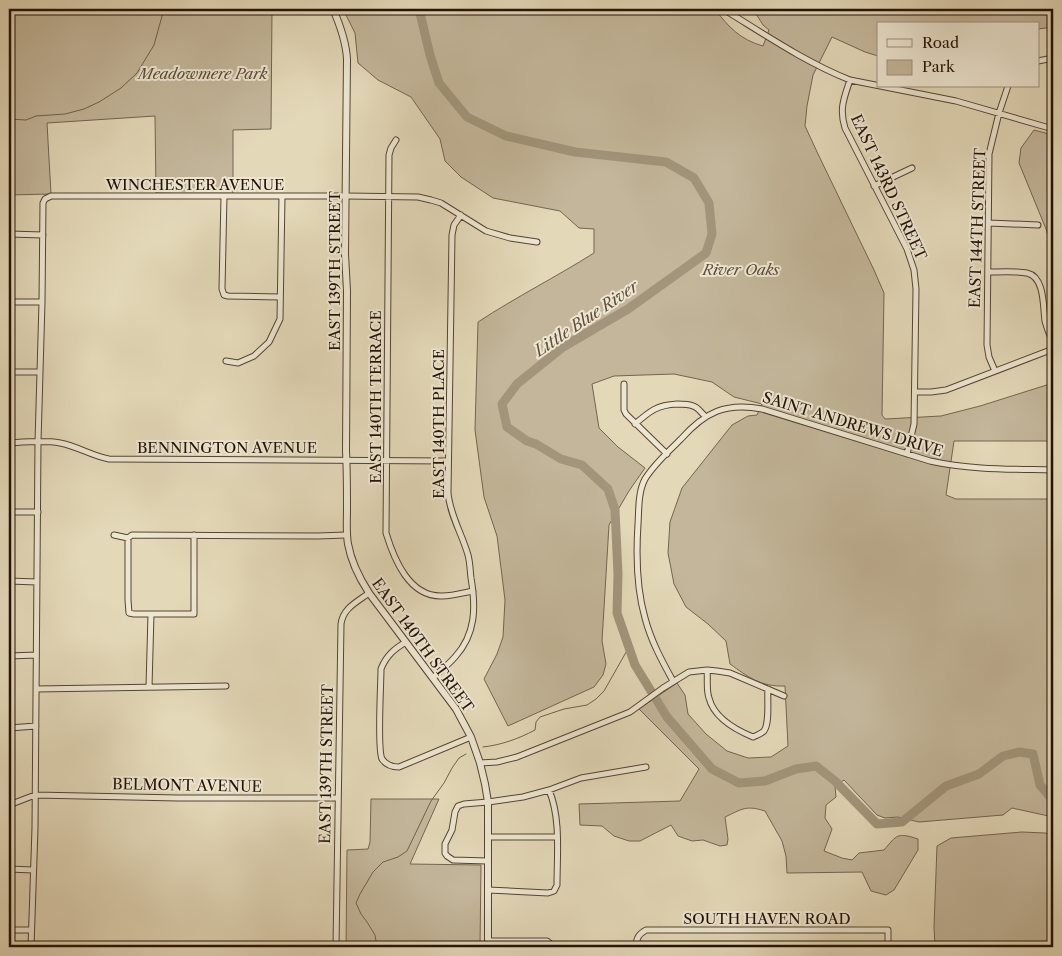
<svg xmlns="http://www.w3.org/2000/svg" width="1062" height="956" viewBox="0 0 1062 956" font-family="'Libre Caslon Text',serif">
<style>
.green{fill:#c3b69a;stroke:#746450}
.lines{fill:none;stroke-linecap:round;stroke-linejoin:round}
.stream{stroke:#70614c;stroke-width:1}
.river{stroke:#a2957b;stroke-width:9}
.minor-casing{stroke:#544432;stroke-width:7}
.tertiary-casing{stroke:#544432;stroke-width:8}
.minor{stroke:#ede6d1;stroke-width:5}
.tertiary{stroke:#ede6d1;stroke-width:6}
.labels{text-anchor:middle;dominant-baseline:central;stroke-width:4;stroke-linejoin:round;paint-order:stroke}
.park-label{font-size:15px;font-style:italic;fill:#5c4b39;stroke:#ede6d1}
.street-label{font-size:15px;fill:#241205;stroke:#ede6d1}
.water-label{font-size:16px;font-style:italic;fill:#5d4d3a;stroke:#ede6d1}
</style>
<rect width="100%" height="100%" fill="#e3d8b8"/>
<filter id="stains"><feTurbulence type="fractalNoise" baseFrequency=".004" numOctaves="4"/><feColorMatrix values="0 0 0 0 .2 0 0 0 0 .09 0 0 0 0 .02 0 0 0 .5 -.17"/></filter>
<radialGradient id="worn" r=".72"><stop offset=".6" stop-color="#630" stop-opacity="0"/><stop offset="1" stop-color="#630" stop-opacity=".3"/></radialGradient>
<path class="green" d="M9,9H272L271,129L233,130V195L156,193L155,116L47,123L51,194L9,195Z
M343,9H715C728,27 741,40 763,46L769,30L763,25L753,9H1053V27L1038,29V24H878V56L865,52L832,37L813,75L807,106L805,126L818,154L874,270L884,293L882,415L885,419L941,416L980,406L1053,383V441H954L946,495L956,499H1053V817L1012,808L1003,815L919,822L898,817L885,818L877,815L844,780L835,786L836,797L826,805L825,818L832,829L824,851L842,858L852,860L859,853L884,850C897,835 897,832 918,839V850L894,890L886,895L871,891L862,872L787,873L786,856L782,841L765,811C746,805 742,809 725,817L728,839L727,845L720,846L703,840L692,841L678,836L671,825L640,841H629L614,836L602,826L580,825L579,804L680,801L699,769L639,709L677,683L685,695L688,714L706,734L727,751L748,758L771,757L788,746L785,686C761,687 748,677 730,664L726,641L708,624L686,607L674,584L668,553L670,522L682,488L732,425L748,416L757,415L762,404L734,397L712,382L674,374L614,376L592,384L599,428L618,447L645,468L629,491L609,525L602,641L606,664L603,675L594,687L508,726L484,679L497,654L503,637L505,600L497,536L484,497L475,430L478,322C516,297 556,277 594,253V229L579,228L560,211L493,198L461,177L445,161L440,139L411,97L378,80L358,63L355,33Z
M1034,130L1053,135V253L1046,229L1019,163L1021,148Z
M371,799H439L410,864L481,865L480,947H346L347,850L368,849L370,842Z
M1022,832L1045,833L1053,835V947H935L934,927L937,846L951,838Z"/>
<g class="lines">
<path class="stream" d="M9,119L26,120L36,116L65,114L84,109L99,102L121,88L137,73L154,45L164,9
M483,747C501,745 518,739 535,730L536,722L540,717L564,709L587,705L596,699L604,691L629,647
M377,947L375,935L367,922L361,914L356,903L360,894L373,872L383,862L398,857L407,851L431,801L444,783L452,768L459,758L466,754"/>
<path class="river" d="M419,9L430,55L439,83L467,117L506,136L575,152L666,162L694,178L709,203L712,234L706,253L628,309L563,347L517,384L502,404L507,427L527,441L536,444L561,459L582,465L608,489L615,510L618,574L617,613L635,665L667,717L712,769L739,783L765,781L796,769L816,766L835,781L877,824L902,822L946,786L979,774L1003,756L1019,752L1033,754L1040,785L1051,798H1053"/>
<g class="minor-casing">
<path id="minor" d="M726,9L728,12C767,36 807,63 850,80L956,101L1053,129
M1038,61L1053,58
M850,80C844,98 839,109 845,128L907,249L914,270L916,289L914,424L907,454
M396,140L391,148L389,155L386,533C394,559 409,597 442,596C452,596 463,593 473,591
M874,186L912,168
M224,196L222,289L224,295L228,296L280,297
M989,223L1038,225
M9,234L43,235
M988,272C999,272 1017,271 1027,273C1045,277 1043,307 1045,321C1047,329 1050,336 1053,343
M9,302H42
M226,361L238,363L254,356L269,342L280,319L282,196
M995,371L989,357L987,345L989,154L999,113L1008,86
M9,372H40
M624,384V410L626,414L667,454
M915,392H931L946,390L1053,349
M635,424C650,411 657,405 677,404C682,404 689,404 693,406C698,407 701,413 705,416
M9,443C25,442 44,440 60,443C77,446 92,456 109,459L448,461
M9,512H38
M114,535L128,538L132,535L318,536L346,535
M128,538V600L129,613L134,614H194V535
M9,581L37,582
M406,642C394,649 386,656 381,669C381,685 377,749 382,759C386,765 393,767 399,767L471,737
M9,656L36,655
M707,670C708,679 706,690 709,698C714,718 736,730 753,737C757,735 761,734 764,731C770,723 767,699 768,689
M433,678C440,671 448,665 455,657C476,634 476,607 471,578C470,570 470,562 468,555C462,534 450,515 448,493L452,235L454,225L461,215
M673,681C662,661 651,641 645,618C636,587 636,555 638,524C639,509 638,492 645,479C654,464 669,451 681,439C705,412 726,402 762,409L930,461C971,470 1012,469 1053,470
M149,687L151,614
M36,689L226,686
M9,728L36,726
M480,763L497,762L517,757L630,712L663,688L689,672L707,670L717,671L730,673L784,696
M9,805L35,795L178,798H338
M488,837H557
M488,861L453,860L447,856L445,853V844L452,830L455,812L458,806L464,804L488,802L523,797L549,790L581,778L646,767
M9,869L33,870
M488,890L548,893L554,891L557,885C557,855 561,818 549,790
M9,930H31
M488,941H547L552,945L553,947
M31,947L35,828L38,442L42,302L43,203L45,199L51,196H346L418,197L431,200L441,203L486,231L510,238L537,242
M336,947L341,624C343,608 357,602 369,593
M636,947C636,938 639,934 646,930H888V947"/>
</g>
<g class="tertiary-casing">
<path id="tertiary" d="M333,9C340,25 346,41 347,59L345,254L347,291L346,451C347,471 347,490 347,509C347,521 346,532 348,544C351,561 360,579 369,593L456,709L471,737L480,763L485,784L488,802V947"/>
</g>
<use href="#minor" class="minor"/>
<use href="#tertiary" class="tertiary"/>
</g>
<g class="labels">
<g class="park-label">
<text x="203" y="73">Meadowmere Park</text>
<text x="741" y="269">River Oaks</text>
</g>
<g class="street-label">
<text x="195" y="184">WINCHESTER AVENUE</text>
<text transform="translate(889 187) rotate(65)">EAST 143RD STREET</text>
<text transform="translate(977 228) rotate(-88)">EAST 144TH STREET</text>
<text transform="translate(334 271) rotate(-90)">EAST 139TH STREET</text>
<text transform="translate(375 397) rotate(-90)">EAST 140TH TERRACE</text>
<text transform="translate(438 424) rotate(-90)">EAST 140TH PLACE</text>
<text transform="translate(853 424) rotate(17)">SAINT ANDREWS DRIVE</text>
<text x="227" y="447">BENNINGTON AVENUE</text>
<text transform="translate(423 645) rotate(54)">EAST 140TH STREET</text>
<text transform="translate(326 764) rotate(-89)">EAST 139TH STREET</text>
<text transform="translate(187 785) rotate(1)">BELMONT AVENUE</text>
<text x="767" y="918">SOUTH HAVEN ROAD</text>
</g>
<g class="water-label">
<text transform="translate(586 318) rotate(-34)">Little Blue River</text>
</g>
</g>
<rect width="1062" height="956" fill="none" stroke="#e3d8b8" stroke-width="30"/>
<rect x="10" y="10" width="1042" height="936" fill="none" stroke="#241205" stroke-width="2.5"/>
<rect x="15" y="15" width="1032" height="926" fill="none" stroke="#241205"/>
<rect x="877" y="22" width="162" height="65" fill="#ede6d1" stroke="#9d917f"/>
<rect x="887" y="39" width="25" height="8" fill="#ede6d1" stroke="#9d917f"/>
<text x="922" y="48" font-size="15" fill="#241205">Road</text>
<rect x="887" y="60" width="25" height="15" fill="#c3b69a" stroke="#9d917f"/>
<text x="922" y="72" font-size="15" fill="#241205">Park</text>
<rect width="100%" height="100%" filter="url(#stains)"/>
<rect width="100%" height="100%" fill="url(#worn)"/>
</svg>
